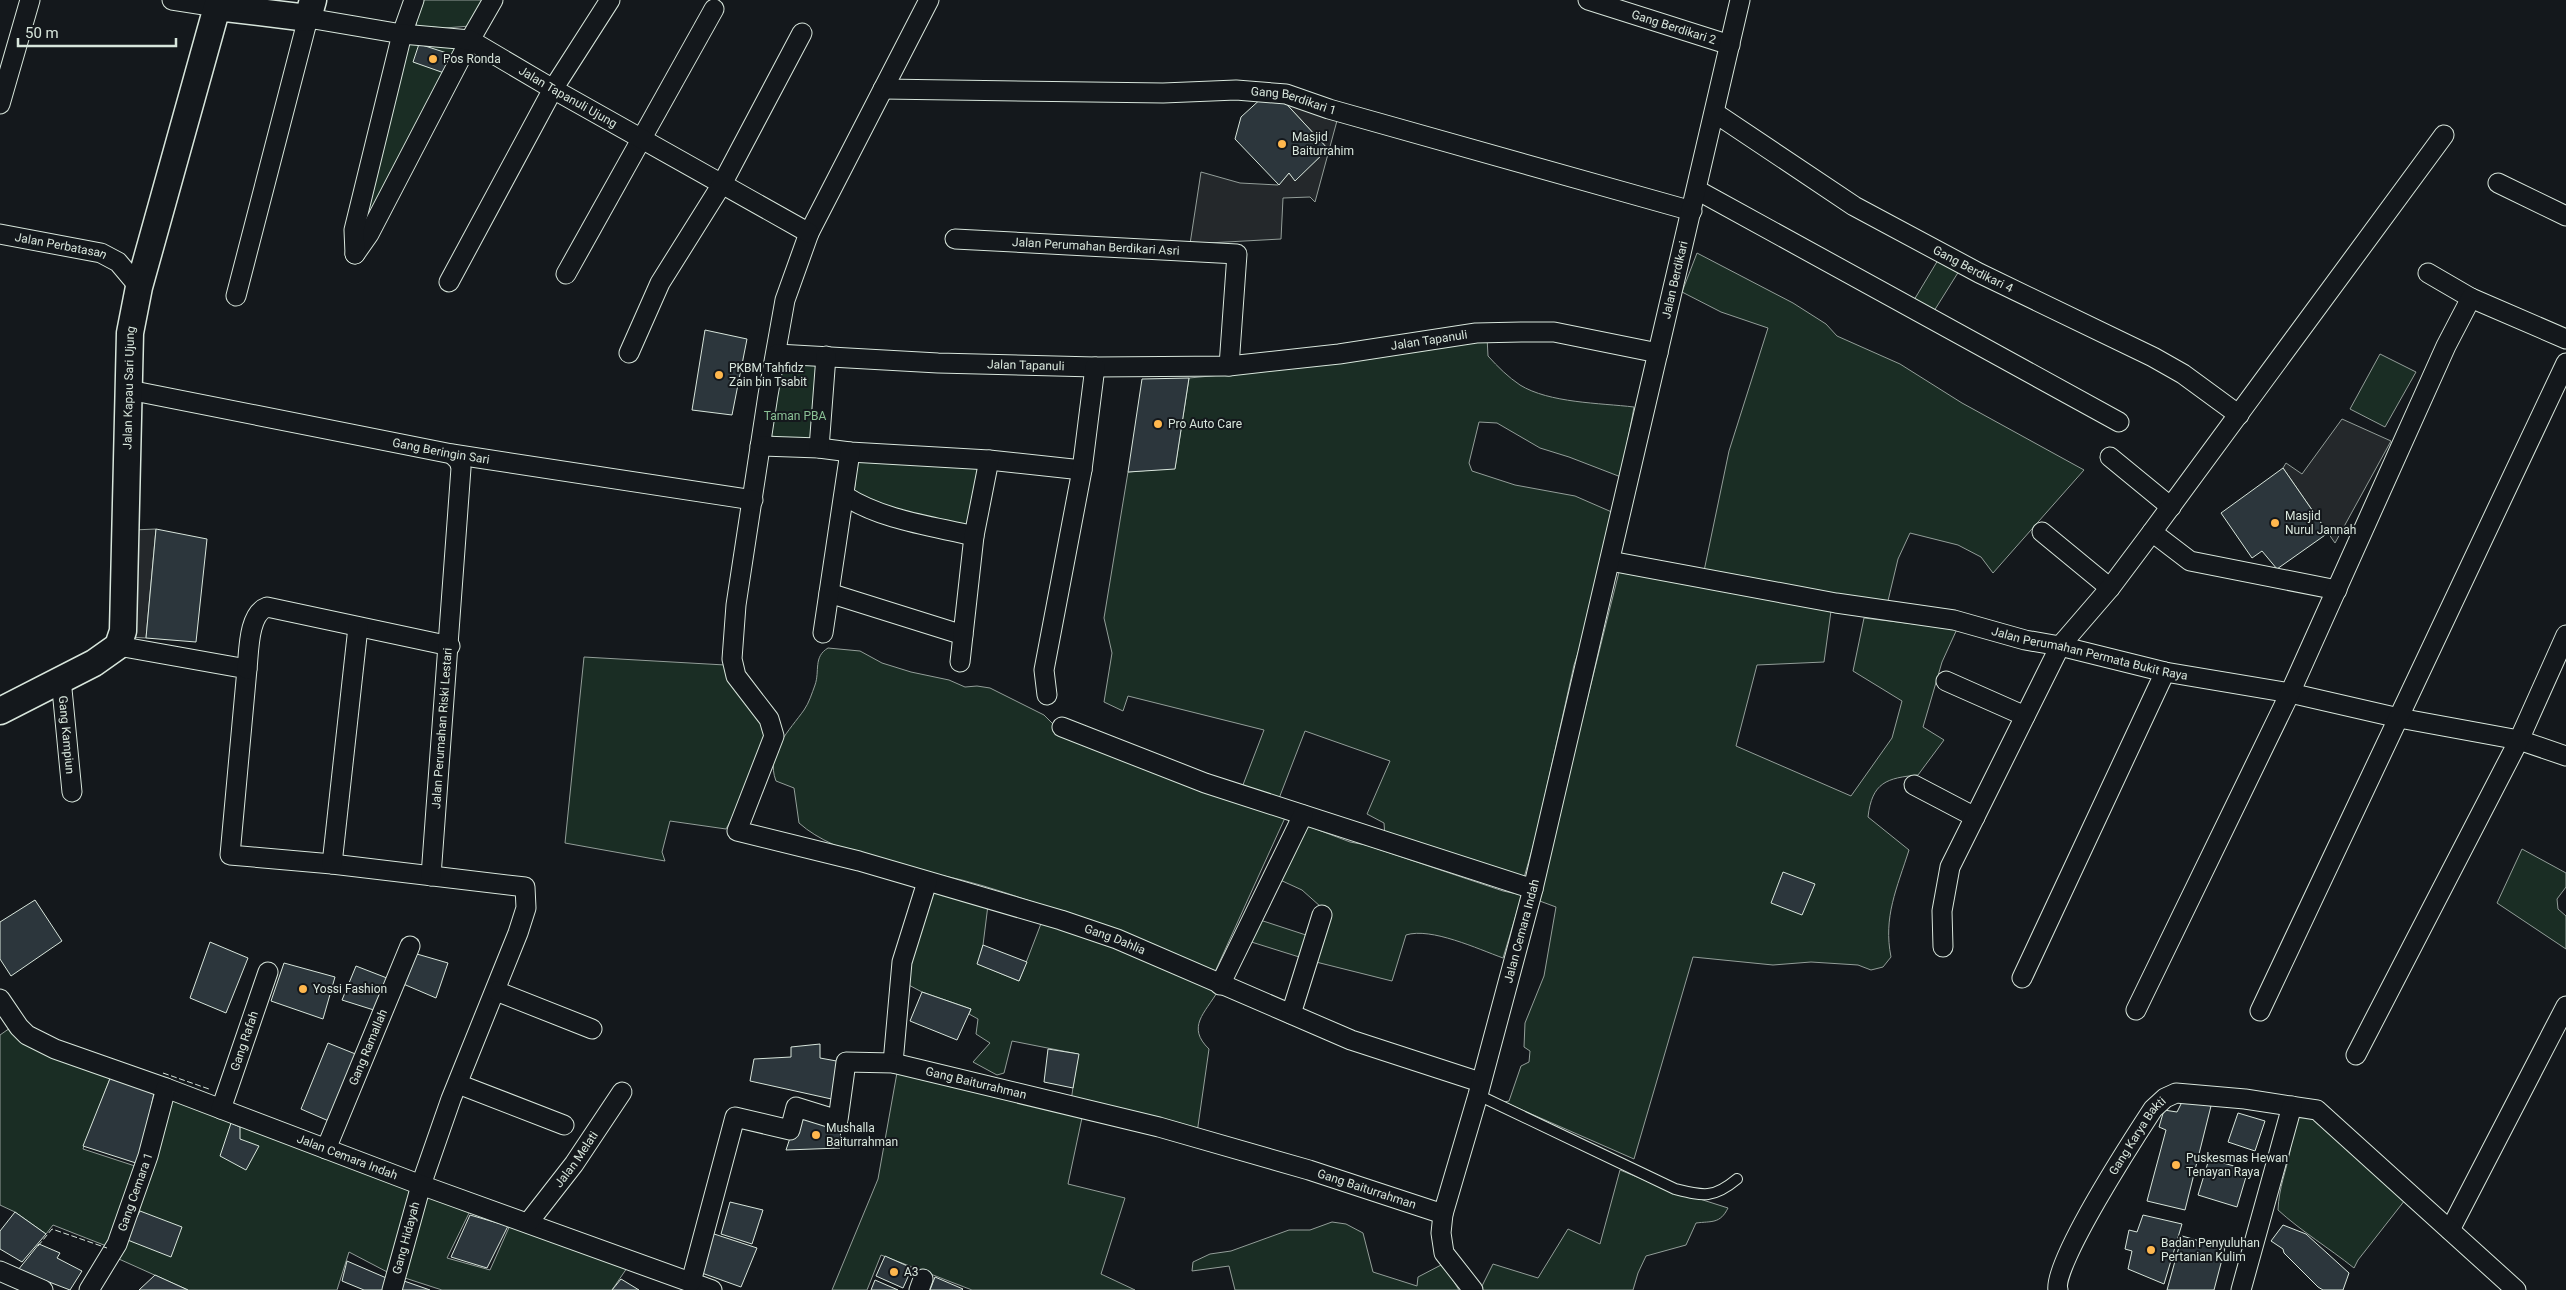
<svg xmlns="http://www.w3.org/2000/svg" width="2566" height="1290" viewBox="0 0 2566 1290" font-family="Roboto,sans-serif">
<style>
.green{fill:#1a2d24;stroke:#939e99}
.parking{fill:#24282b;stroke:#939e99}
.building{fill:#2c363c;stroke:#d8e6dc}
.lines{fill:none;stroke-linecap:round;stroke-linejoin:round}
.lane-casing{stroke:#d8e6dc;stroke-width:12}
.street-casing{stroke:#d8e6dc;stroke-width:21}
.secondary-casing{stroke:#d8e6dc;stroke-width:29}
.lane{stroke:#14181c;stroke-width:10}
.street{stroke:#14181c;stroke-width:19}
.secondary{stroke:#14181c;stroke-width:26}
.fence{stroke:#d8e6dc;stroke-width:1;stroke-dasharray:6 2.5;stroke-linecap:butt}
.poi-dot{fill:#ffb74d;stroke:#14181c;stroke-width:2}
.labels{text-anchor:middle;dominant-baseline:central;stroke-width:4;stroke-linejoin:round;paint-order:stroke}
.street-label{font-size:12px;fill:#d8e6dc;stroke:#14181c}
.poi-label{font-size:12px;fill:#d8e6dc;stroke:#14181c;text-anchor:start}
.park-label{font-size:12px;fill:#8ac095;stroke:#14181c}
</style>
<rect width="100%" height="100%" fill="#14181c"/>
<path class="green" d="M421,0H485L470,26L445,28L417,26L415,19Z
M408,40L461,48L363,225Z
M1697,253L1793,303L1826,324L1837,336L1900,364L1962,403L2084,470L1993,573L1981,557L1958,545L1910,533L1898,559L1887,605L1704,571L1729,451L1768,328L1721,312L1682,292Z
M1938,260L1959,271L1934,311L1914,300Z
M1487,337L1488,356C1498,367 1508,377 1520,385C1549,403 1600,403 1634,407L1621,477L1569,457L1540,448L1497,423L1479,422L1469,463L1472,471L1515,485L1575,496L1614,513L1588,623L1574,665L1536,836L1523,881L1385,837L1384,823L1367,814L1390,761L1305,731L1278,801L1241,790L1264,730L1128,696L1123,711L1104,702L1112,653L1104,618L1128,472L1175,468L1189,378L1297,368Z
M2380,354L2416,372L2385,427L2350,409Z
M781,361L820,365L813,442L771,436Z
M858,457L978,467L967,529L860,500L854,494Z
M1619,572L1831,611L1824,662L1757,665L1736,746L1851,796L1892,738L1902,701L1853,671L1864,618L1957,629L1942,662L1923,727L1944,740L1918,775C1887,778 1872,782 1868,817L1909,850C1897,888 1883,917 1891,957L1883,967L1871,970L1858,965L1811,962L1773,965L1693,957L1634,1159L1504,1102L1509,1101L1521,1066L1529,1062L1530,1051L1524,1047L1525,1023L1544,976L1556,907L1537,900Z
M828,648L860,651L882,663L911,672L949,680L965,687L977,686L990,688L1044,715L1061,732L1289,809L1214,974C1158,952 1102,926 1045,906C1018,897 990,887 962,880C912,868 837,857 799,823L794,788L776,781C765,753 790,730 804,710C809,703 812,693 815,685C820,671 813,657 828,648Z
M584,657L725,665L771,731L737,809L726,829L670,821L662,852L665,861L565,843Z
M1308,826L1350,842L1366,845L1503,891L1522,895L1503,958C1478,949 1431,927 1406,935L1392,981L1312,961L1245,940L1257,919L1309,936L1321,907L1302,890L1278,879L1294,847Z
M2522,849L2566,873V887L2557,899L2558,909L2566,916V949L2497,903Z
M930,889L988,905L983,945L978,964L1019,981L1042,921L1110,943L1218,991C1205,1013 1186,1027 1209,1049L1197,1133L1071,1101L1078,1054L1012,1041L1004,1073L997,1075L973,1062L990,1043L976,1034L978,1019L969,1014L971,1009L922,992L903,982Z
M10,1028L111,1076L83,1149L138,1167L109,1247L53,1225L46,1234L15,1212L0,1205V1035Z
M898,1067L1083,1113L1068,1184L1125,1198L1101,1274L1135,1290H972L881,1255L867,1290H832L878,1179Z
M173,1100L412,1188L393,1275L349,1252L337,1290H188L110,1255L117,1244Z
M2298,1116L2318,1119L2405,1200L2358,1260L2354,1268C2329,1248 2301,1231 2278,1210C2279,1187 2286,1172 2290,1151C2292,1138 2293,1128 2298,1116Z
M1620,1170L1659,1186L1728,1208C1720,1224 1712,1221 1696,1223L1686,1245L1646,1256L1638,1273L1633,1290H1480L1493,1264L1538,1278L1568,1229L1600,1244Z
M425,1193L472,1207L447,1258L490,1270L511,1223L627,1268L612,1290H442L405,1278Z
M1332,1222L1346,1224L1363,1233L1373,1272L1417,1286L1418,1277L1443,1264L1459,1290H1235L1229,1266L1192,1271L1193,1262L1210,1254L1231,1251L1289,1230H1310Z"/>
<path class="parking" d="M1279,96L1338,117L1315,202L1310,197L1283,198L1281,239L1190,244L1201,172L1240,183L1278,185L1289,173L1295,180L1328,149Z
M2342,419L2391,441L2335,543L2283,468L2286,463L2302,474Z
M156,529L146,638L128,637L133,530Z"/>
<path class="building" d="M419,44L453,55L447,74L413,62Z
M1264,96H1279L1328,149L1295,181L1289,173L1279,185L1235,139L1241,117Z
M705,330L747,339L732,415L692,410Z
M1189,378L1175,469L1128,472L1142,379Z
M2283,468L2328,533L2277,569L2262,551L2252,558L2221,513Z
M156,529L207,539L196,642L146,638Z
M1783,872L1815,884L1802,915L1771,903Z
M35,900L62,941L11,976L0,959V922Z
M210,942L248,958L226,1013L190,998Z
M983,945L1027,962L1019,981L977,964Z
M410,952L448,963L436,998L401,983Z
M284,963L335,977L323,1019L271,1001Z
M356,966L392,980L377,1011L342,1000Z
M922,992L971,1009L957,1040L910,1021Z
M328,1043L358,1055L331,1122L301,1109Z
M820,1044V1058L842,1062L836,1100L750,1081L754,1059L791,1057V1047Z
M1048,1049L1079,1054L1073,1088L1044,1082Z
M111,1076L154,1093L139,1164L83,1146Z
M2183,1100L2211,1106L2185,1210L2147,1201L2166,1130L2159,1127L2164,1110L2177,1112Z
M799,1111L841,1122L840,1148L786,1150Z
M2238,1113L2265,1121L2255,1151L2228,1142Z
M231,1123L240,1127V1139L259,1146L246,1170L220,1156Z
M2209,1159L2248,1170L2237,1207L2198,1195Z
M730,1202L763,1210L752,1244L721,1234Z
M140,1211L182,1227L171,1257L125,1239Z
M15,1212L46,1234L22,1262L0,1249V1231Z
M470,1215L508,1226L487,1268L451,1257Z
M2143,1215L2182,1224L2164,1284L2128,1269L2132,1251L2125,1249L2129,1230L2137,1232Z
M2283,1225L2306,1234L2349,1273L2343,1290H2323L2318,1287L2284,1253L2283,1249L2271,1241Z
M708,1232L757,1248L741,1287L699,1272Z
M2182,1236L2225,1248L2214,1290H2167Z
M39,1244L60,1253L57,1258L82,1271L70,1290L18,1270Z
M885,1256L912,1268L903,1288L876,1276Z
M347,1261L391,1280L386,1290H364L342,1281Z
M155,1275L188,1290H139Z
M935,1277L963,1289L962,1290H930Z
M621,1279L639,1290H612Z
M875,1280L898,1290H871Z
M404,1281L430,1290H401Z"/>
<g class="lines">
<g class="lane-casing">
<path id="lane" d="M1478,1095L1675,1189C1703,1196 1713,1199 1737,1179"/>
</g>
<g class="street-casing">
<g id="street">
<path d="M172,0L217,7"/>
<path id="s1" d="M929,0L809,233L785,300L768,395L736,605L732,659L736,676L769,719L774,736L737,831L859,861L1061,920L1117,939L1351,1040L1480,1082"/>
<path id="s2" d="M1588,0L1730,45"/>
<path id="s3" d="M883,89L1163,93L1236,90L1286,94L1329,109L1692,211"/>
<path d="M0,104L30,0"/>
<path id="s4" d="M1715,113L1854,206L1979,273L2153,357L2183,374L2239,415"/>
<path d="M2498,183L2566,216"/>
<path d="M1697,190L2119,422"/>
<path id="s5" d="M0,234L101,253L118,262L139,287"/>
<path id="s6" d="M955,239L1237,254L1229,366"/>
<path d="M355,254L369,234L470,40L493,0"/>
<path d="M355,254L354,230L402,34L414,0"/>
<path d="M2428,273L2471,298L2566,339"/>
<path d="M566,274L714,9"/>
<path d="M449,282L553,89L610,0"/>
<path id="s7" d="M236,296L308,18L402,34L470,40L553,89L809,233"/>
<path d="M629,353L660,283L722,184L802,33"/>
<path id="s8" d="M777,354L938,363L1095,367L1229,366L1339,354L1476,333L1521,332H1554L1658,353"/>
<path id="s9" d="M129,390L452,454L753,500"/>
<path d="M760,446L819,448L850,452L989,460L1082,470"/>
<path d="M819,448L826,356"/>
<path d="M2110,457L2171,507"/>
<path d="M845,496C882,520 932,526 974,536"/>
<path d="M2042,532L2110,588"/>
<path d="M2152,532L2190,561L2337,590"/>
<path id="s10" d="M1610,561L1836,603L1954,620L2025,640L2060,646L2165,672L2290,693L2399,718L2519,740L2566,756"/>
<path d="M829,593L963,635"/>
<path d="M823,633L850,452"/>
<path d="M118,646L247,669L230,855L332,864L525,887L526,908L518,933L451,1099L421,1185L392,1290"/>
<path d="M960,662L974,536L989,460"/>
<path d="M247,669C249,652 248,614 267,607L450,646"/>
<path id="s11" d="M61,679L72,792"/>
<path d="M1946,681L2025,716"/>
<path d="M1047,695L1044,670L1082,470L1095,367"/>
<path d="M1062,727L1205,783L1533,889"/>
<path d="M1914,785L1975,817"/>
<path d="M332,864L358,627"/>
<path id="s12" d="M431,876L461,468L459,461L452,454"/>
<path d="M1943,947L1942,911L1950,867L2060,646L2110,588L2152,532L2444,135"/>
<path d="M2022,978L2165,672"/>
<path d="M1220,985L1303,815"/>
<path d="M496,991L592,1029"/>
<path id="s13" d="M0,999L19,1027L27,1035L55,1049L166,1088L421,1185L712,1290"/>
<path d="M2136,1010L2290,693L2446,346L2471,298"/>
<path d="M2260,1011L2566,363"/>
<path d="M1291,1014L1322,915"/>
<path d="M2356,1055L2519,740L2566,635"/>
<path d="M893,1063L902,962L927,882"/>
<path d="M458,1084L564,1125"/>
<path id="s14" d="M221,1109L268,972"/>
<path id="s15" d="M326,1149L410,946"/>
<path id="s16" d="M528,1223L574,1164L622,1092"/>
<path d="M2450,1230L2566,1006"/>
<path d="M0,1271L43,1290"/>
<path id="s17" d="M691,1282L735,1117L790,1130L796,1107L838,1120L846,1062L893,1063L1159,1127L1309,1170L1443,1214"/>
<path id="s18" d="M89,1290L117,1244L148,1156L166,1088"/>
<path d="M919,1290L923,1279"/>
<path id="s19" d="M1473,1290L1444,1253L1441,1233L1443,1214L1478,1095L1533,889L1740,0"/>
<path id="s20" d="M2058,1290C2051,1266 2136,1135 2153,1109L2165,1098L2176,1093L2245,1099L2317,1110L2516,1290"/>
<path d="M2241,1290L2292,1106"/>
</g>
</g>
<g class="secondary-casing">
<g id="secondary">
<path id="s21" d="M0,711L94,663L118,646L123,631L130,333L139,287L217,7L308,18L313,0"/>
</g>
</g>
<use href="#lane" class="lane"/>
<use href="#street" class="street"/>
<use href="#secondary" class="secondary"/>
<path class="fence" d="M163,1073L209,1089
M38,1246L52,1229L107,1248"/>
</g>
<g class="poi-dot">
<circle cx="433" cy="59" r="5"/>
<circle cx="1282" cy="144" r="5"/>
<circle cx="719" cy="375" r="5"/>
<circle cx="1158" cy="424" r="5"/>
<circle cx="2275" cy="523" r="5"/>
<circle cx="303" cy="989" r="5"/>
<circle cx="816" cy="1135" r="5"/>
<circle cx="2176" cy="1165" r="5"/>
<circle cx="2151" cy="1250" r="5"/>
<circle cx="894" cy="1272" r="5"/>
</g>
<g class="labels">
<g class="street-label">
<text stroke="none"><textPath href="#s2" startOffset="90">Gang Berdikari 2</textPath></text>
<text stroke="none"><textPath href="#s7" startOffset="564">Jalan Tapanuli Ujung</textPath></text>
<text stroke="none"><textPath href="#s3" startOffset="412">Gang Berdikari 1</textPath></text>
<text stroke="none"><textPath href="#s6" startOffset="141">Jalan Perumahan Berdikari Asri</textPath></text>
<text stroke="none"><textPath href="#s5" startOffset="62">Jalan Perbatasan</textPath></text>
<text stroke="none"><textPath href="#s4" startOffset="302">Gang Berdikari 4</textPath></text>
<text stroke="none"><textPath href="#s19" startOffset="1049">Jalan Berdikari</textPath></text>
<text stroke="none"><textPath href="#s8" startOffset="654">Jalan Tapanuli</textPath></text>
<text stroke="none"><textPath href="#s8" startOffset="249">Jalan Tapanuli</textPath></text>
<text stroke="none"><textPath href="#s21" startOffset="394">Jalan Kapau Sari Ujung</textPath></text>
<text stroke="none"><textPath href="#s9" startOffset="318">Gang Beringin Sari</textPath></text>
<text stroke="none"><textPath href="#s10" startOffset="489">Jalan Perumahan Permata Bukit Raya</textPath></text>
<text stroke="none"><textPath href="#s12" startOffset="148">Jalan Perumahan Riski Lestari</textPath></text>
<text stroke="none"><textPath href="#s11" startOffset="56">Gang Kampiun</textPath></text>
<text stroke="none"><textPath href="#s19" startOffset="380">Jalan Cemara Indah</textPath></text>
<text stroke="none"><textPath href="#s1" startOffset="1281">Gang Dahlia</textPath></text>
<text stroke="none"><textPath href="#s14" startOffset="72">Gang Rafah</textPath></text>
<text stroke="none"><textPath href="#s15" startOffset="110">Gang Ramallah</textPath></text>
<text stroke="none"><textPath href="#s17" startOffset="486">Gang Baiturrahman</textPath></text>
<text stroke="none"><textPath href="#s20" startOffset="175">Gang Karya Bakti</textPath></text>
<text stroke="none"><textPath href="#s13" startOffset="388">Jalan Cemara Indah</textPath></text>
<text stroke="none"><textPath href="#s16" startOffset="80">Jalan Melati</textPath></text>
<text stroke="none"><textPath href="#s17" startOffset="891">Gang Baiturrahman</textPath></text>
<text stroke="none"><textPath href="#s18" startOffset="109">Gang Cemara 1</textPath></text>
<text transform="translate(406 1238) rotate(-75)">Gang Hidayah</text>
</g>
<g class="poi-label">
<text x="443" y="59">Pos Ronda</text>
<text x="1292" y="137">Masjid<tspan x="1292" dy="14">Baiturrahim</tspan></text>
<text x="729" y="368">PKBM Tahfidz<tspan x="729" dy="14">Zain bin Tsabit</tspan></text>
<text x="1168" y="424">Pro Auto Care</text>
<text x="2285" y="516">Masjid<tspan x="2285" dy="14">Nurul Jannah</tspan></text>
<text x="313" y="989">Yossi Fashion</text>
<text x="826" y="1128">Mushalla<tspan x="826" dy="14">Baiturrahman</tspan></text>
<text x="2186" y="1158">Puskesmas Hewan<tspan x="2186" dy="14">Tenayan Raya</tspan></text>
<text x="2161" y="1243">Badan Penyuluhan<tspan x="2161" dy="14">Pertanian Kulim</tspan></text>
<text x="904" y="1272">A3</text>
</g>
<g class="park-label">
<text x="795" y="416">Taman PBA</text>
</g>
</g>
<path d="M18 38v8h158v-8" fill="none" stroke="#d8e6dc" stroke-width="2.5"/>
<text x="25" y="38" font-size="15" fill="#d8e6dc" stroke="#14181c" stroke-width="4" paint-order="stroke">50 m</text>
</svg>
